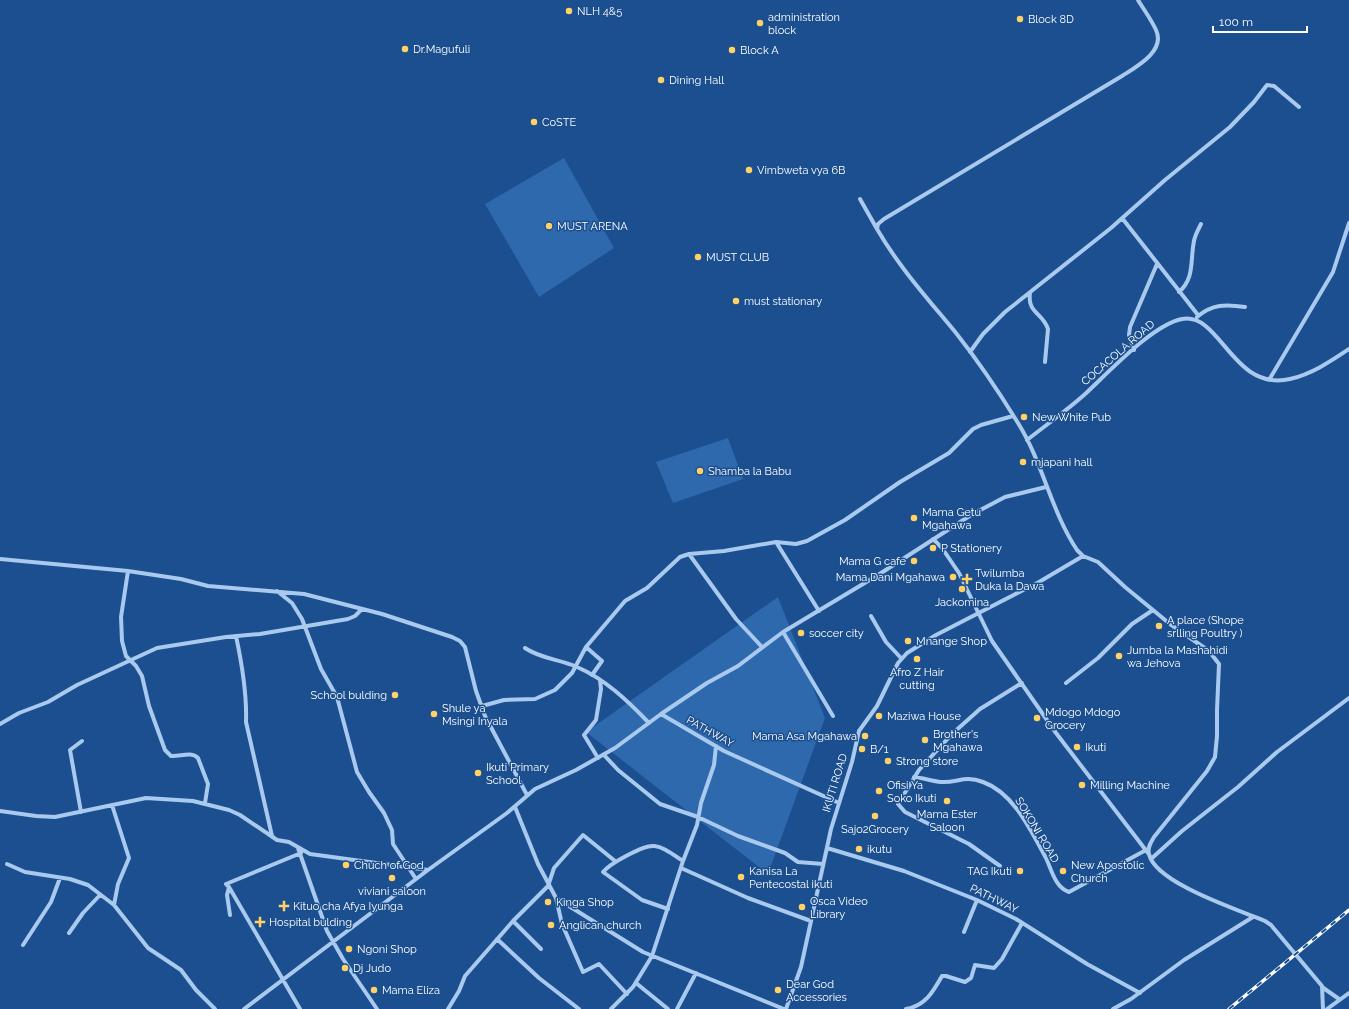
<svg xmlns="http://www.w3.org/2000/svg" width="1349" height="1009" viewBox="0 0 1349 1009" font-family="Raleway,sans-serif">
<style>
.green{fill:#2e69ad}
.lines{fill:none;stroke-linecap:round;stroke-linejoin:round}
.street{stroke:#a9c9ee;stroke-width:4}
.rail-casing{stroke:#fff;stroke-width:3.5}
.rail{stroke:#1b4f8f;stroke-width:2;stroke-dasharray:6;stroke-linecap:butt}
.poi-dot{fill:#ffd166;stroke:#1b4f8f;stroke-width:1.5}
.labels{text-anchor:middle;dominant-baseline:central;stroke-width:3;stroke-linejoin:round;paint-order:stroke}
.poi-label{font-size:11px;fill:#fff;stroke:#1b4f8f;text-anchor:start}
.street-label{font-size:11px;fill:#fff;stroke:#1b4f8f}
</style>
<rect width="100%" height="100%" fill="#1b4f8f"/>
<path class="green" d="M564,158L614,248L539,297L485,204Z
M728,438L743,479L673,503L656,462Z
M778,597L825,718L768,874L586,732Z"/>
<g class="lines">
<path class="street" d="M1138,0C1144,10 1151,19 1156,30C1166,51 1136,67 1122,76L884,219L878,224L877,229C899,267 928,299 956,333C979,362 999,392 1018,423C1043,463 1051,511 1077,550L1083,556L1098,562L1125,587L1170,624L1209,651L1219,664L1217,710V736L1215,757L1207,771L1154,837C1151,842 1147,848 1149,854C1155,883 1239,910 1265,921L1271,925L1322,986L1323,1009
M860,199L877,229
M1122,218L1198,315
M1179,292C1195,278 1190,260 1194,241C1195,235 1198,230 1201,224
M1030,293C1027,313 1043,313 1048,329L1045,362
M1197,317C1212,304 1226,304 1245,307
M1134,350L1129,335L1130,327L1157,264
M970,352L983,334L1005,312L1111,228L1165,180L1230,127L1254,102L1267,85L1274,86L1299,107
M1269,380L1333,272L1349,223
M1027,440C1046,425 1066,411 1084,395C1108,373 1152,325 1182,319C1221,312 1232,392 1290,379C1312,374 1331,361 1349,349
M933,539L942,548L959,573L992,641L1056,733L1148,853
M776,542L819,611
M689,554L736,619L762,647
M0,559L128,571L181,579L208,586L304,594L382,614L452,637L460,641L465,647L476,691L485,716L527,795
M128,571L121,617L122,641L126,656L136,666L142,676L149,706L165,750L171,756C180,757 191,751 198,758L208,784L205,803
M277,591L292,603L302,619L321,669L337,697L357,772L369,792L384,813L392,830L393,844L416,879
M871,616L886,642L901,658
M783,632L833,716
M236,636C242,664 247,693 246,722L272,836
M586,647L602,661L592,675
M525,648C541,659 559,659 577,667C605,679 628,701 649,723
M1066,683L1098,658L1132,624L1153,610
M482,706L504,700L535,699L555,690L572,673L586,647L625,601L647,588L680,557L689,554L724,551L776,542L796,544L807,541L845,520L900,482L949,453L973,429L981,425L1013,416
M661,714L724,751L839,803
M0,724L19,713L48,702L77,685L157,648L226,637L260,634L348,619L355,616L362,609
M604,755L618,770L660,804L698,817L738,836L785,853L798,862L823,864
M598,758L584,735L596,720L601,689L600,680
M914,777C923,778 932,781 941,782C958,783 964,775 983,782C1014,793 1031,831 1046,858C1052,871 1055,887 1069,892L1146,850
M112,805L129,858L118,884L114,905
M515,807L538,864L556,898L643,952L784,1009
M0,811L36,816L55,817L146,798L193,801L229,810L240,815L277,840L289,842L310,854L428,870
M81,812L70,750L82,741
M298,848L327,931L343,959L377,1009
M827,848L904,871L977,900L1016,919L1087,964L1140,993
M1151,859L1182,831L1238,787L1277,752L1349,698
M7,864L25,872L70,879L88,885L114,905L148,948L181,970L196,990L215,1009
M1000,866L969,844L905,812L898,804L919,770L952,734L980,709L1022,683
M681,868L748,898L811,921
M229,887L300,1009
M556,898L562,924L583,972L599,964L627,994
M668,909L642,900L603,872C610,864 617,861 626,856C655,841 656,843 683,861
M230,915L227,895L229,887L226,884L301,853
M513,921L541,949
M964,932L977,900
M69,933L83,913L100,895
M497,939L539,978L579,1009
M23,945L51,902L60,878
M636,983L668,1009
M1322,987L1339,999
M244,1009L428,870L507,813L535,789L576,770L615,748L661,714L707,683L738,666L783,632L878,575L971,515L1005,497L1046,487
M448,1009L459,991L465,976L513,921L548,886L554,868L583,835L615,861
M611,1009L633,987L652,956L683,861L697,825L701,803L714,765L716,746
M677,1009L696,973
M786,1009L801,967L831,829L852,762L859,731L877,706L898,663L907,653L936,635L1039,582L1083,556
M906,1009C925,1006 933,992 942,976H946L965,982L971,978L975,965L994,968L1002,959L1022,923
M1113,1009L1131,999L1184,960L1253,917
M1327,1009L1349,993"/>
<g class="rail-casing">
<path id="rail" d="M1229,1009L1349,910"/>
</g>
<use href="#rail" class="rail"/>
</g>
<g class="poi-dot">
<circle cx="569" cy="11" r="4"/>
<circle cx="1020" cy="19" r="4"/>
<circle cx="760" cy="23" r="4"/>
<circle cx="405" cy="49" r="4"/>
<circle cx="732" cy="50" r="4"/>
<circle cx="661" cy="80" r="4"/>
<circle cx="534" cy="122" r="4"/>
<circle cx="749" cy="170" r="4"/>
<circle cx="549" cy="226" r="4"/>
<circle cx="698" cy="257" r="4"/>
<circle cx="736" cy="301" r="4"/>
<circle cx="1024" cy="417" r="4"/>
<circle cx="1023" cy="462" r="4"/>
<circle cx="700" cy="471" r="4"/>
<circle cx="914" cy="518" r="4"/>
<circle cx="933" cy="548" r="4"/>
<circle cx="914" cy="561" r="4"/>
<circle cx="953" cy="577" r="4"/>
<path d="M965 573h4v4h4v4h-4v4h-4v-4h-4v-4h4z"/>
<circle cx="962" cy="589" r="4"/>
<circle cx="1159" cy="626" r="4"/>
<circle cx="801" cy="633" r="4"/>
<circle cx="908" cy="641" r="4"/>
<circle cx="1119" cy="656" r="4"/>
<circle cx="917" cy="659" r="4"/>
<circle cx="395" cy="695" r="4"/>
<circle cx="434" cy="714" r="4"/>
<circle cx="879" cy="716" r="4"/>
<circle cx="1037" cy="718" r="4"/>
<circle cx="865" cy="736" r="4"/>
<circle cx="925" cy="740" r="4"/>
<circle cx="1077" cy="747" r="4"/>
<circle cx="862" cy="749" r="4"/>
<circle cx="888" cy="761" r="4"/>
<circle cx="478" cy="773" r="4"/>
<circle cx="1082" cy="785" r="4"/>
<circle cx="879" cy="791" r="4"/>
<circle cx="947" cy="801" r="4"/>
<circle cx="875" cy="816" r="4"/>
<circle cx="859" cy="849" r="4"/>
<circle cx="346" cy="865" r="4"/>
<circle cx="1020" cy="871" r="4"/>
<circle cx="1063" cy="871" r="4"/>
<circle cx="741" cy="877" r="4"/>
<circle cx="392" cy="878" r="4"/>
<circle cx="548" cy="902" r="4"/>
<path d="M282 900h4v4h4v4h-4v4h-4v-4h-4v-4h4z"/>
<circle cx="802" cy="907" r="4"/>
<path d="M258 916h4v4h4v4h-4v4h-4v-4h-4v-4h4z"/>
<circle cx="551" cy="925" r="4"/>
<circle cx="349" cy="949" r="4"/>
<circle cx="345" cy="968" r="4"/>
<circle cx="374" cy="990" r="4"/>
<circle cx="778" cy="990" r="4"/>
</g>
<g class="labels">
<g class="poi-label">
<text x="577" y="11">NLH 4&amp;5</text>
<text x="768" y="17">administration<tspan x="768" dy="13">block</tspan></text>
<text x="1028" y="19">Block 8D</text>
<text x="413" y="49">Dr.Magufuli</text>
<text x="740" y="50">Block A</text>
<text x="669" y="80">Dining Hall</text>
<text x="542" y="122">CoSTE</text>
<text x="757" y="170">Vimbweta vya 6B</text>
<text x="557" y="226">MUST ARENA</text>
<text x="706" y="257">MUST CLUB</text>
<text x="744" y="301">must stationary</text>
<text x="1032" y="417">New White Pub</text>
<text x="1031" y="462">mjapani hall</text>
<text x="708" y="471">Shamba la Babu</text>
<text x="922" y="512">Mama Getu<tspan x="922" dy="13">Mgahawa</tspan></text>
<text x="941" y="548">P Stationery</text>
<text x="906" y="561" text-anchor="end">Mama G cafe</text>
<text x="975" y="573">Twilumba<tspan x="975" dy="13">Duka la Dawa</tspan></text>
<text x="945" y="577" text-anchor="end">Mama Dani Mgahawa</text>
<text x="962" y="602" text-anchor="middle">Jackomina</text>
<text x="1167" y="620">A place (Shope<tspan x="1167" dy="13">srlling Poultry )</tspan></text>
<text x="809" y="633">soccer city</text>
<text x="916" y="641">Mnange Shop</text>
<text x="1127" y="650">Jumba la Mashahidi<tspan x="1127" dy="13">wa Jehova</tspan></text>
<text x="917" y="672" text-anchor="middle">Afro Z Hair<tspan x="917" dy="13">cutting</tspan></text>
<text x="387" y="695" text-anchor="end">School bulding</text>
<text x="442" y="708">Shule ya<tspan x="442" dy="13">Msingi Inyala</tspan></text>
<text x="1045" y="712">Mdogo Mdogo<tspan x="1045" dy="13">Grocery</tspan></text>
<text x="887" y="716">Maziwa House</text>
<text x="933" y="734">Brother's<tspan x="933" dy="13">Mgahawa</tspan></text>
<text x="857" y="736" text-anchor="end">Mama Asa Mgahawa</text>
<text x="1085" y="747">Ikuti</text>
<text x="870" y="749">B/1</text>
<text x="896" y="761">Strong store</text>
<text x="486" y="767">Ikuti Primary<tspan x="486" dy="13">School</tspan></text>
<text x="887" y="785">Ofisi Ya<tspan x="887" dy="13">Soko Ikuti</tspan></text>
<text x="1090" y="785">Milling Machine</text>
<text x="947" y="814" text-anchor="middle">Mama Ester<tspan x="947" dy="13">Saloon</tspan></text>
<text x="875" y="829" text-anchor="middle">Sajo2Grocery</text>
<text x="867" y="849">ikutu</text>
<text x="354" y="865">Chuch of God</text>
<text x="1071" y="865">New Apostolic<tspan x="1071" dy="13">Church</tspan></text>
<text x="749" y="871">Kanisa La<tspan x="749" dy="13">Pentecostal ikuti</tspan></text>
<text x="1012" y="871" text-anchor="end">TAG Ikuti</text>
<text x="392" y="891" text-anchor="middle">viviani saloon</text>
<text x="810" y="901">Osca Video<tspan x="810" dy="13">Library</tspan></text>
<text x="556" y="902">Kinga Shop</text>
<text x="293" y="906">Kituo cha Afya Iyunga</text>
<text x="269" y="922">Hospital bulding</text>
<text x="559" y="925">Anglican church</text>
<text x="357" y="949">Ngoni Shop</text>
<text x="353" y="968">Dj Judo</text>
<text x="786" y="984">Dear God<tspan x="786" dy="13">Accessories</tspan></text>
<text x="382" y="990">Mama Eliza</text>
</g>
<g class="street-label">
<text transform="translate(1118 353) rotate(-41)">COCACOLA ROAD</text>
<text transform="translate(710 732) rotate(29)">PATHWAY</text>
<text transform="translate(835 783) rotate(-73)">IKUTI ROAD</text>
<text transform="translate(1037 830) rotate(59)">SOKONI ROAD</text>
<text transform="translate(994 899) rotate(26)">PATHWAY</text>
</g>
</g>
<path d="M1213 26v6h94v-6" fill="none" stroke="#ffffff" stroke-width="2"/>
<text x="1219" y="26" font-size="12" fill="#ffffff" stroke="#1b4f8f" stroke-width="3" paint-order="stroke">100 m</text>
</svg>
